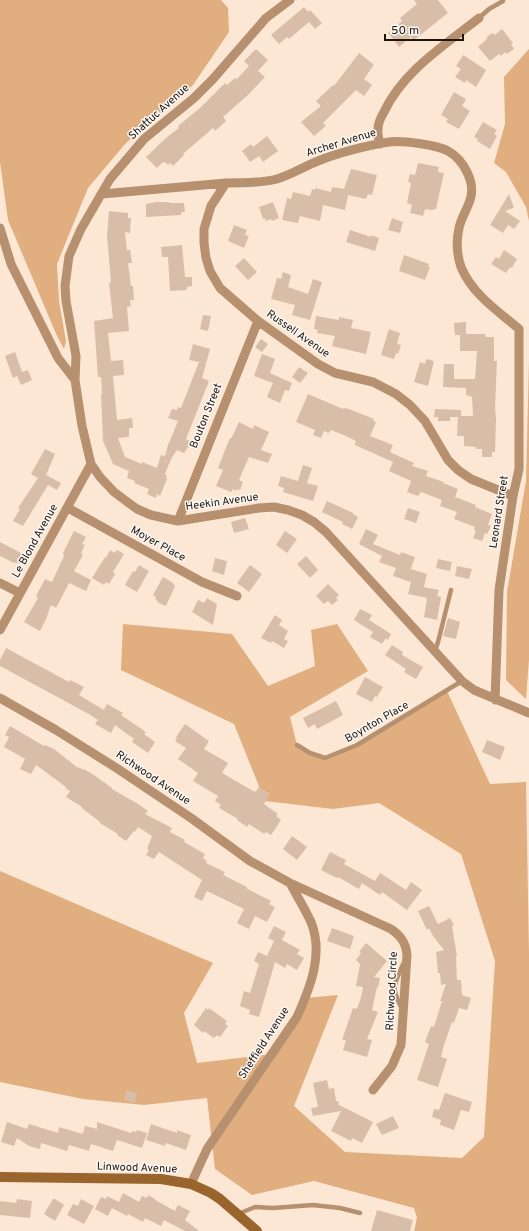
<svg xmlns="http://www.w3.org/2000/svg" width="529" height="1231" viewBox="0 0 529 1231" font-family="Overpass,sans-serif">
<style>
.forest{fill:#e1ae80}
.building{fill:#d8bea8}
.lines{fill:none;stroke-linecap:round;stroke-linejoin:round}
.lane{stroke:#b6906f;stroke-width:4.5}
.street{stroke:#b6906f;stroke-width:9}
.secondary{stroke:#9a642d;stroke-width:10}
.labels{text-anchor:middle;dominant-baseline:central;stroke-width:3;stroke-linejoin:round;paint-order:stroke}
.street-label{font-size:11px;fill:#1e150d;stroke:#fcf7f2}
</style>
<rect width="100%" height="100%" fill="#fce7d4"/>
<path class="forest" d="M0,0H221L228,8L229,32L193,85L126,143L88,188L57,264L59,301L66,341L64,349L57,336L8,220L0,162Z
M529,49V221L526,207L506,172L494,163L505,124L504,77Z
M529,360V660L526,699L506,680L507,592L526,481Z
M123,624L232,634L268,686L315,666L311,630L337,624L368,671L290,717L297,745L325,758L341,752L447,691L490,784L526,782L529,954V1231H414L417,1218L414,1208L314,1181L252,1195L215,1169L207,1098L144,1105L83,1099L0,1082V871L213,963L184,1013L197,1063L272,1054L305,998L338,995L294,1106L345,1152L462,1158L484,1137L495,961L461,854L379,803L333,809L265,801L234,724L121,670Z"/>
<path class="building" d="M414,0H438L448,13L414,40L411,37L399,47L388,33L402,21L400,18L417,4Z
M304,7L308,12L310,10L322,23L315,29L309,22L289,39L287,37L279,44L271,35Z
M502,29L513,43L511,44L514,49L507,54L505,52L501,56L499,54L490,61L478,47L487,39L486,38L492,33L495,35Z
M256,49L268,60L258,71L265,77L248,95L223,117L226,121L215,131L213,128L183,154L184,155L173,166L170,163L168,165L165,162L164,163L163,162L157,168L146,157L167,137L179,128L178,126L200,108L225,83L227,85L235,78L237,79L249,66L244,61Z
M359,53L373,64V66L364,79L372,85L364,96L356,90L323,123L326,126L314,136L301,122L321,106L316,101L333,85L334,86Z
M463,55L486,70L476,87L466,80L465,83L455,77L461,69L456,66Z
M454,92L466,99L462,106L470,111L459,129L446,122L448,119L441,115Z
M483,122L497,130L494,134L497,136L490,149L477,141L478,139L474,137Z
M267,136L278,151L263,162L259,156L250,162L242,151L251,144L253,147Z
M418,163L439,167L438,172L444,173L436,209L431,210L425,209L423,216L410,213L412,205L407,203L411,183L408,182L410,174L415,175Z
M351,169L377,175L372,195L368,194L366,199L348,195L345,210L323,205L320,221L300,216L298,223L282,220L287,198L291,199L293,192L310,196L312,189L315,190V188L331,192L332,187L344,189Z
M509,194L514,208L505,211L520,221L514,229L508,225L503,233L490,225Z
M156,202H169V203H184L185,212H181V215L146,217V204Z
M273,202L279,218L272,221L271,219L266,221L265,218L263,219L259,207Z
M109,211L128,213V218H131L130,233L125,232L127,250H130L132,263H128L131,286H133L134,300H130L131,306L127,307L129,331L108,333L111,361L123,360L124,375L113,376L117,420L132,418L133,428H129V437L118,438L125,457L142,464V462L157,468L161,455L165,456L168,445L178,421L168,418L172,409L177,410L178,407L181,408L199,362L189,360L193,344L210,349L202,378L209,381L186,439L192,442L184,453L177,450L171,459L165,474L167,475L166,478L167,479L160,496L157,494L156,498L147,494L149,489L134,483L135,481L127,478L129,471L113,464L103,441L101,394H102L101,377H98L94,321L113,318L109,283L111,282L107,236Z
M392,218L403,222L400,233L388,230Z
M234,225L247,230L245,235L249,236L244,248L228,241Z
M350,230L371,237V235L379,238L375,251L346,242Z
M182,245L185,277H192V286L187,287V290L170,291L168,257H162L161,247Z
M504,250L517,259L512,268L510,267L506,273L491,264L496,257L499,259Z
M404,255L429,264L428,267H430L425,280L399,271Z
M244,258L257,272L248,280L235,266Z
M283,272L291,275L288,287L308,294L313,279L322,282L310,320L292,315L295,305L271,299L277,278L281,279Z
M203,315L211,316L208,331L200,329Z
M316,316L339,320V317L353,320L351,328L371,332L366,354L332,346L335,336L317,333L318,330L314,329Z
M466,322V334H485L486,337H494V361H497L495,407L496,420L495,452H492V457H482V449H476V447L464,446V436H457L458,417H450V421H438V417H434L435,409L461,410V416H473L472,397L466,395V388L443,387L444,364H454V379H475L477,351H460V335H455L454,323Z
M389,329L400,333L397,344L401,345L398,354L396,353L394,359L381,355Z
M261,339L268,344L262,352L255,347Z
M15,352L22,372L28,370L32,380L21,385L17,376L13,378L5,356Z
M262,354L275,359L270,373L292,383L289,391L285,390L280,403L267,397L273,383L254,376Z
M426,359L434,361L428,386L414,382L420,362L425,364Z
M299,367L308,373L300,383L292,377Z
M308,394L343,409L344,408L349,409L374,419L373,421L376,422L370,436L393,445L390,452L414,463L412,466L428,471L426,476L444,482L443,483L458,489L455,497L476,505L475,507L492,514L488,525L491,526L487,534L485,533L482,541L473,538L476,531L474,530L475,527L454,519L457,512L440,506L442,500L421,492L418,496L407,492L411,481L389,471L393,462L355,445L356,441L346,436L331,430L329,433L324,431L321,438L313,435L315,430L296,422Z
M239,422L253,429L254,425L269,432L261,450L272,454L268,463L249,457L239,480L243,482L240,490L237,489L236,491L233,489L231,492L216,486L223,470L218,468L229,440L232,437Z
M45,449L55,454L46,475L61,483L57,490L48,485L23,526L13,521L20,509L18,508L38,478L31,474Z
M303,465L312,468L307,483L318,486L313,501L283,492L284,488L278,486L281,476L298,481Z
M327,501L353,513V514L358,517L352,529L342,524L343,522L322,512Z
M408,508L420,512L416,523L404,519Z
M245,518L249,529L234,533L231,522Z
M366,529L378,535L373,544L400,555L401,552L415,557L411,569L427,574L424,587L439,590L437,596L441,597L437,620L424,617L427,598L408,594L411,582L393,576L396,568L379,562L382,556L359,544Z
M74,531L86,537L82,544L85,545L81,553L83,555L74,571L91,580L86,591L69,583L56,608L51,605L46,619L40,631L24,622L38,598L36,596L45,579L52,582L64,556L63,553Z
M285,531L297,539L287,553L276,545Z
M0,542L23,554L18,564L15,562L14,563L0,556Z
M110,550L115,553L117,550L124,554L113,572L115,574L109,584L106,582L104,585L92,578L105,557L106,558Z
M306,556L318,570L310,578L297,564Z
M215,558L227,561L224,575L212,571Z
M438,559L452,562L450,571L436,568Z
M139,565L149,571L137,592L125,585L133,571L135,572Z
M250,565L262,574L249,592L237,583Z
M457,566L472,569L469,579L455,576Z
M163,577L173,583L174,585L175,586L166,606L157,602L158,601L155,599L156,597L153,595Z
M328,584L339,595L336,598L338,600L332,605L328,601L324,604L316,596Z
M207,598L217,604L213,625L192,612L198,600L204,603Z
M360,609L372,615L369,620L391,634L388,640L386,638L382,644L370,637L373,632L354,620Z
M275,615L282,620L279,625L288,631L284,639L288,641L284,648L272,641L271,643L261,638Z
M448,618L460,622L456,639L443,636Z
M392,645L403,652L402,655L423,667L416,679L404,672L406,669L385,655Z
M6,648L69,682L70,680L84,687L79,695L104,710L107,704L123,713L121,715L146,732L144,734L155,742L148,753L132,742L134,739L115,725L111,733L95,724L98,720L87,713L0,666V660Z
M365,677L383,687L377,697L375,696L372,702L356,694Z
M336,701L343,715L317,729L315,724L308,728L303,718Z
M185,724L209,741L204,749L228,763L222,773L255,792L259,787L270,794L264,804L278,814L276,816L281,820L271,835L266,832L264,834L249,824L247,827L237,820L238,819L219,808L221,805L215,801L218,796L193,781L198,773L178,759L186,748L175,741L177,738L176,737Z
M10,726L44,746L45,745L54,749L78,768V767L84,770V769L94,775L112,788V789L138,804L148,811L145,814L172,828L170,832L185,840L184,842L205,854L203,858L207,861L206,863L225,872L223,875L247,887L246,888L271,901L269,904L275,907L267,922L255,916L249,929L237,923L244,909L207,891L202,901L194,897L202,880L159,852L154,859L146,855L149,850L147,849L152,836L138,827L135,832L134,831L126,841L117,835L118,834L100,823V822L82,808V807L66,797L70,791L65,788L66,787L36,765L31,774L20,769L25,759L4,747L9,737L5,735Z
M487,740L505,747L500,760L482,752Z
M292,836L307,847L297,860L283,849Z
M330,852L346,860L344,864L375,881L380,873L406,890L411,882L422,890L407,910L382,892L380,895L362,883L359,889L338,877L337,878L321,870Z
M429,906L438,924L450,918L454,925L452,926L457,956H456L457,980H461L462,995L471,998L467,1010L459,1008L454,1023L452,1022L444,1045L441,1057L447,1059L438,1087L417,1080L429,1044L425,1042L431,1026L434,1027L442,1001H440L446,984L441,985L440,973H438L436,952L444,950L433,936L429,928L427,930L418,911Z
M274,926L286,932L282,940L300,950L297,954L304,958L297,970L287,964L285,968L275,962L259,1017L249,1014L250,1010L240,1006L244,991L250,993L259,964L254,961L258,952L267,956L274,941L268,938Z
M332,928L354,936L350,949L327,941Z
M366,943L387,961L374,977L380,978L378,987H377L372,1010L378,1012L367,1039L372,1040L367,1057L343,1050L346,1040H342L353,1008L357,1009L361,997L363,987L356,986L360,964L356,960L361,953L359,952Z
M206,1008L208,1010L209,1008L227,1021L225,1024L228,1026L220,1037L217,1035L214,1038L204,1031L203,1033L194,1025Z
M327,1080L329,1089L334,1088L336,1101H338L339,1105L373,1122L362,1143L352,1138L351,1141L331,1131L341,1111L313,1116L311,1108L318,1107L313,1083Z
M127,1090L137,1093L135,1103L124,1100Z
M445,1093L472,1102L469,1112L461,1110L454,1130L440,1125L441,1120L432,1117L434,1109L439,1110Z
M393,1116L399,1128L382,1135L376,1124Z
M7,1122L27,1129L29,1124L58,1133L59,1127L83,1134L85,1126L97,1129V1122L131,1133L132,1131L136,1132L137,1130L147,1133L142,1148L117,1140L113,1151L91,1144L89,1151L69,1145L67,1151L41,1143L40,1149L29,1146L17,1138L14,1146L1,1142Z
M151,1124L177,1133V1130L191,1135L186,1150L166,1143L165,1146L146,1140Z
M123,1193L139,1202L142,1196L147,1198L148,1195L155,1199V1200L175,1211L178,1205L190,1211L185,1220L199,1231H185L164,1220L161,1226L145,1218L143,1222L128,1214L127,1216L112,1208L108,1216L95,1209L101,1197L106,1199L107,1196L119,1202Z
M17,1199L32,1201L30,1218L0,1215V1201L16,1203Z
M53,1199H55L64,1205L55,1221L44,1214Z
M81,1199L94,1206L84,1224L67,1215L73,1204L78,1206Z
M377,1210L413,1220L410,1231H371Z"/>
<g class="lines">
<path class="lane" d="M479,18L489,9L503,1
M435,651L438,642L451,590
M297,745L310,753L325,758L357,745L462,681
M402,1009C390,985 394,987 403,964
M238,1214L255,1207L273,1208L313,1205L340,1208L360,1213"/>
<path class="street" d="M380,144C379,139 377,134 378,129C378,123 381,117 384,112C403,71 445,45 479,18
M226,183L211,206L204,229V243L206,258L210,271L220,288L258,321L318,364L335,373L373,382L396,394L410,405L425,421L448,460L458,470L471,479L513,496
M102,194L226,183C240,183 263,183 277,179C291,175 305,166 318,161C337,153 369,145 389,142C402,140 437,145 448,151C464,160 476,183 470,200C467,210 461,218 459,228C456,241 457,255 461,267C472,294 498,311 519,329V469L513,496L499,590L495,700
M0,228L11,264L58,358L75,380L82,426L91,464L100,477L114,492L137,509L151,515L178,521L259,508L274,507L288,510L302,515L314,522L326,532L462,681L474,690L529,713
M75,380L76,356L66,301L65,286L69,256L81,229L110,179L144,139L194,98L213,79L266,18L290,0
M68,508L202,582L237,596
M178,521L258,321
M0,583L20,593
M0,630L91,464
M0,698L56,730L118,769L191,818L250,861L290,883L391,929C401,936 406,943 407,955L401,1045L392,1066L373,1090
M191,1184L207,1149L297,1017C310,988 324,954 311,922C305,909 297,896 290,883"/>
<path class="secondary" d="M0,1177L161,1179L191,1184L211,1193L220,1199L257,1231"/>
</g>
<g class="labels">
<g class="street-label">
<text transform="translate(159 112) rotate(-42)">Shattuc Avenue</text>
<text transform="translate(341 143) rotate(-17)">Archer Avenue</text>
<text transform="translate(298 334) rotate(35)">Russell Avenue</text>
<text transform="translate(206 416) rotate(-68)">Bouton Street</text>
<text transform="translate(222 502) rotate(-8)">Heekin Avenue</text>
<text transform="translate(499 512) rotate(-81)">Leonard Street</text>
<text transform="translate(35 541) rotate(-61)">Le Blond Avenue</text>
<text transform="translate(158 544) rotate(29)">Moyer Place</text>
<text transform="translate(377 722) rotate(-30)">Boynton Place</text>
<text transform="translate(153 778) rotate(34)">Richwood Avenue</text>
<text transform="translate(392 991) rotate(-87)">Richwood Circle</text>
<text transform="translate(264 1043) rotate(-57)">Sheffield Avenue</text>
<text transform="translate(137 1168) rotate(2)">Linwood Avenue</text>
</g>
</g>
<path d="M385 34v6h78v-6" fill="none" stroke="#1e150d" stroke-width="2"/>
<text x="391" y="34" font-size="12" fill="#1e150d" stroke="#fcf7f2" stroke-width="3" paint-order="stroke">50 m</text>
</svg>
